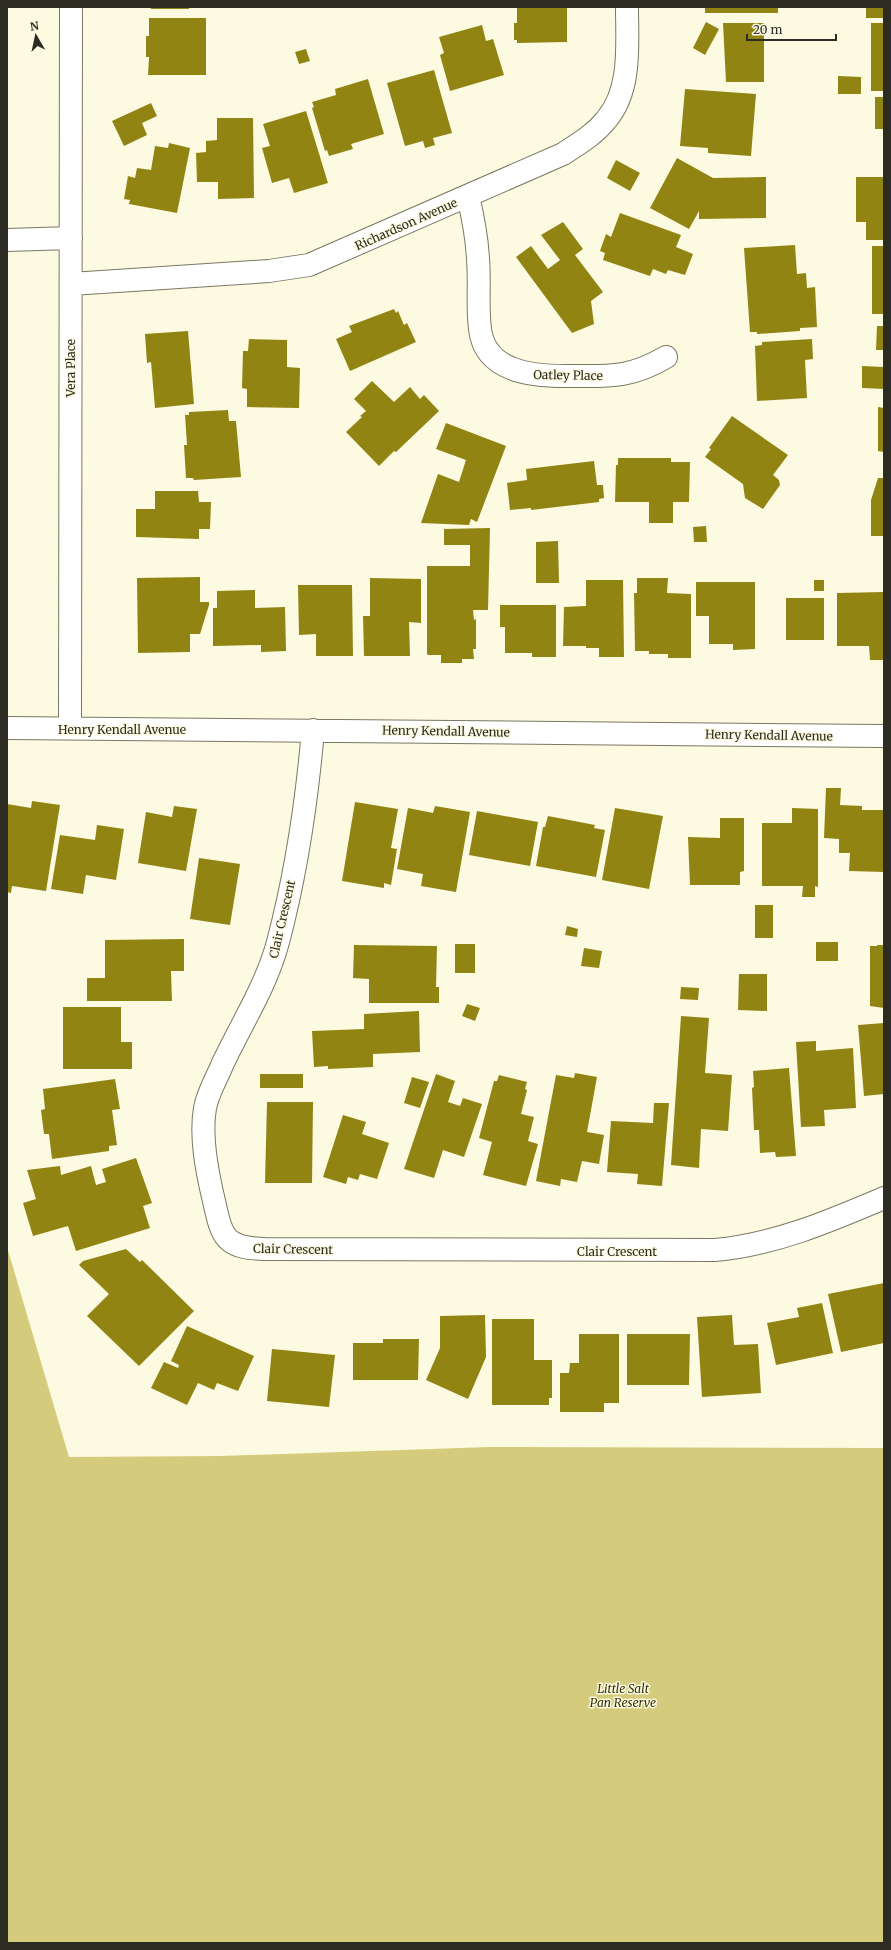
<svg xmlns="http://www.w3.org/2000/svg" width="891" height="1950" viewBox="0 0 891 1950" font-family="Merriweather,serif">
<style>
.green{fill:#d5cb7d}
.building{fill:#918412}
.lines{fill:none;stroke-linecap:round;stroke-linejoin:round}
.minor-casing{stroke:#7a7862;stroke-width:24}
.minor{stroke:#fff;stroke-width:22}
.labels{text-anchor:middle;dominant-baseline:central;stroke-width:3;stroke-linejoin:round;paint-order:stroke}
.street-label{font-size:12px;fill:#2d2c22;stroke:#fcfae1}
.park-label{font-size:12px;font-style:italic;fill:#363104;stroke:#fcfae1}
</style>
<rect width="100%" height="100%" fill="#fcfae1"/>
<path class="green" d="M7,1247L69,1457L221,1456L489,1447L884,1448V1943H7Z"/>
<path class="building" d="M151,7H189V9H151Z
M517,7H567V42L517,43V40H514V23H517Z
M705,7H778V13H705Z
M866,7H884V18H866Z
M149,18H206V75H148L149,57H146V36H149Z
M706,22L719,29L705,55L693,48Z
M723,23H764V82H726Z
M871,23H884V91H871Z
M482,25L486,41L493,39L504,75L450,91L440,55L444,53L439,37Z
M306,49L310,61L299,64L295,52Z
M434,70L452,133L433,138L435,145L425,148L423,141L405,146L387,83Z
M838,76L861,77V94H838Z
M368,79L384,134L351,144L353,149L329,156L327,150L325,151L312,108L314,107L312,102L336,95L335,89Z
M685,89L756,94L751,156L708,153V148L680,146Z
M875,97H884V129H875Z
M151,103L157,116L142,123L147,135L124,146L112,121Z
M306,111L328,183L294,193L289,178L272,183L262,148L270,146L263,124Z
M217,118H253L254,198L218,199V182H197L196,153L206,152V141L217,140Z
M169,143L190,148L177,213L129,204L130,200L124,199L128,176L135,178L137,168L151,170L155,146L168,148Z
M677,158L713,178L766,177V218L699,219V211L689,229L650,208Z
M616,160L640,173L630,191L607,178Z
M856,177H884V240H866V222H856Z
M620,213L681,235L676,247L693,254L685,275L668,270L666,274L653,269L650,276L603,260L605,253L600,251L606,234L611,237Z
M563,222L583,249L575,255L603,292L591,301L594,324L572,333L516,257L531,246L548,269L560,260L541,235Z
M795,245L797,274L806,273L807,288L815,287L817,327L800,328V331L757,334V332H750L744,248Z
M872,246H884V314H872Z
M394,309L396,313L398,311L404,325L407,323L416,342L350,371L336,339L352,332L349,326Z
M877,326H884V350H876Z
M188,331L194,404L155,408L151,362L147,363L145,334Z
M249,339L287,340V367L300,368L299,408L247,407V389L242,388L243,351H248Z
M812,339L813,359L805,360L807,398L757,401L755,346L762,345V342Z
M862,366L884,367V389L862,388Z
M372,381L394,402L410,387L420,399L424,395L439,411L396,452L394,451L379,466L346,432L362,417L360,416L366,411L354,399Z
M878,407L884,408V452L878,451Z
M228,410L229,421H236L241,477L194,480L193,478H186L184,445H187L185,415H189V412Z
M732,416L788,455L773,475L779,480L780,485L763,509L745,498L743,484L705,457L711,449L709,448Z
M446,423L506,446L477,522L471,519L469,525L421,523L438,474L459,482L466,460L436,449Z
M618,458H671V462H690L689,502H673V523H649V502H615L616,465H618Z
M594,461L597,485H603L604,498L599,499V502L531,510V508L510,510L507,483L527,480L526,469Z
M878,478H884V536H871V500Z
M155,491H198L199,502H211L210,529H199V539L136,537V509H155Z
M706,526L707,542H694L693,527Z
M490,528L488,610H473L474,620L476,619V649H473L474,659H462V663H441V655H428L427,654V566H470V545H444V529Z
M558,541L559,583H536V542Z
M200,577V602H209V605L200,634H190V652L138,653L137,578Z
M370,578L421,579V623L409,622L410,656H364L363,616H370Z
M637,578H668L667,593L691,594V658H668V654H649V651H635L634,593H637Z
M586,580H623L624,657H599V648H586V646H563L564,607L586,606Z
M814,580H824V591H814Z
M696,582H755V649L733,650V644H709V616H696Z
M298,585H352L353,656H316V634L299,635Z
M255,590V608L285,607L286,651L261,652V645L213,646V608H217V591Z
M884,592V660H870L869,646H837V593Z
M786,598H824V640H786Z
M500,605H556V657H532V653H505V627H500Z
M826,788H841L840,805L862,806V810H884V872L849,871L850,853H839V839L824,838Z
M32,801L60,805L46,891L12,886L11,893L7,892V804L31,808Z
M355,802L398,809L391,848L397,849L391,885L384,883V888L342,881Z
M174,806L197,809L186,871L138,863L146,812L172,817Z
M435,806L470,812L456,892L421,886L423,874L397,869L408,808L433,813Z
M615,808L663,816L649,889L602,880Z
M792,808L818,809V887L815,886V897H802L803,886H762V823H792Z
M477,811L538,822L530,866L469,855Z
M548,816L595,825L594,828L605,830L596,877L536,866L543,827H545Z
M720,818H744V871L740,872V885H690L688,837L720,838Z
M97,825L124,829L116,880L86,875L83,894L51,889L60,835L95,840Z
M199,858L240,864L230,925L190,919Z
M755,905H773V938H755Z
M567,926L578,929L577,937L565,935Z
M184,939V971H171L172,1001H87V978H105V940Z
M816,942H838V961H816Z
M455,944H475V973H455Z
M354,945L437,946L436,987H439V1003H369V979L353,978Z
M877,945H884V1008L870,1006V946H877Z
M584,948L602,951L599,968L581,966Z
M739,974H767V1011L738,1010Z
M681,987L699,988L698,1000L680,999Z
M467,1004L480,1008L475,1021L462,1016Z
M63,1007H121V1042H132V1069H63Z
M419,1011L420,1052L373,1054V1067L328,1069V1066L314,1067L312,1031L364,1029V1014Z
M681,1016L709,1018L705,1073L732,1075L728,1131L701,1129L699,1168L671,1165Z
M884,1023V1094L864,1096L858,1025Z
M816,1041V1051L853,1048L856,1108L824,1110L825,1126L801,1127L796,1042Z
M789,1068L796,1156L776,1157L775,1152L760,1153L759,1130H754L752,1088L754,1087L753,1071Z
M575,1073L597,1077L587,1132L604,1135L599,1164L582,1161L577,1182L561,1179L560,1186L536,1181L556,1075L574,1078Z
M260,1074H303V1088H260Z
M436,1074L455,1081L448,1102L460,1106L463,1098L482,1104L464,1157L443,1150L434,1178L404,1169Z
M499,1075L527,1082L525,1089L527,1090L521,1114L534,1117L528,1141L538,1144L526,1186L483,1175L492,1142L479,1138L494,1081H497Z
M412,1077L429,1082L420,1108L404,1103Z
M115,1079L120,1109L112,1110L117,1145L109,1146V1151L52,1159L49,1134H44L41,1110L45,1109L43,1089Z
M267,1102H313L312,1183H265Z
M654,1103H669L662,1186L637,1184L638,1174L607,1172L611,1121L653,1123Z
M343,1115L366,1122L362,1134L389,1143L377,1179L360,1174L358,1180L348,1177L346,1184L323,1177Z
M136,1158L152,1203L143,1206L150,1228L76,1251L68,1226L33,1236L23,1203L36,1199L27,1170L60,1166L61,1175L91,1166L96,1185L106,1182L102,1169Z
M126,1249L140,1262L142,1260L194,1311L139,1366L87,1316L109,1294L79,1265L83,1261Z
M884,1283V1343L841,1352L828,1294Z
M822,1303L833,1353L776,1365L767,1323L799,1317L797,1308Z
M485,1315L486,1357L468,1399L426,1380L440,1348V1316Z
M732,1315L734,1345L758,1344L761,1393L702,1397L697,1317Z
M492,1319H534V1360H552V1398H549V1405H492Z
M187,1326L254,1356L238,1391L217,1383L214,1390L198,1383L187,1405L151,1388L164,1362L178,1368L179,1365L171,1361Z
M579,1334H619V1403H604V1412H560V1373H569L570,1363H579Z
M627,1334H690L689,1385H627Z
M383,1339H419L418,1380H353V1343H383Z
M272,1349L335,1355L329,1407L267,1401Z"/>
<g class="lines">
<g class="minor-casing">
<path id="minor" d="M468,196C473,217 477,238 478,259C480,283 477,306 480,329C485,372 532,376 566,376C607,376 629,379 666,357
M7,240L71,238
M71,284L269,271L309,265L563,154C578,144 594,135 606,120C632,90 627,44 627,7
M7,728L884,736
M70,728L71,7
M313,730C307,800 296,874 278,942C267,984 242,1023 223,1063C217,1078 208,1092 205,1108C200,1137 207,1172 214,1201C222,1238 225,1248 265,1249L715,1250C774,1245 830,1221 884,1198"/>
</g>
<use href="#minor" class="minor"/>
</g>
<g class="labels">
<g class="street-label">
<text transform="translate(406 224) rotate(-24)">Richardson Avenue</text>
<text transform="translate(70 368) rotate(-90)">Vera Place</text>
<text transform="translate(568 375) rotate(1)">Oatley Place</text>
<text x="122" y="729">Henry Kendall Avenue</text>
<text transform="translate(446 731) rotate(1)">Henry Kendall Avenue</text>
<text transform="translate(769 735) rotate(1)">Henry Kendall Avenue</text>
<text transform="translate(282 919) rotate(-77)">Clair Crescent</text>
<text transform="translate(293 1249) rotate(1)">Clair Crescent</text>
<text x="617" y="1251">Clair Crescent</text>
</g>
<g class="park-label">
<text x="623" y="1688">Little Salt<tspan x="623" dy="14">Pan Reserve</tspan></text>
</g>
</g>
<rect width="891" height="1950" fill="none" stroke="#2d2c22" stroke-width="16"/>
<g transform="translate(36 36) rotate(351)" stroke="#fcfae1" stroke-width="3" paint-order="stroke">
<path d="M0-3L7 15L0 10L-7 15Z" fill="#2d2c22"/>
<text y="-6" font-size="11" font-weight="bold" text-anchor="middle" fill="#2d2c22">N</text>
</g>
<path d="M747 34v6h89v-6" fill="none" stroke="#2d2c22" stroke-width="2"/>
<text x="753" y="34" font-size="12" fill="#2d2c22" stroke="#fcfae1" stroke-width="3" paint-order="stroke">20 m</text>
</svg>
